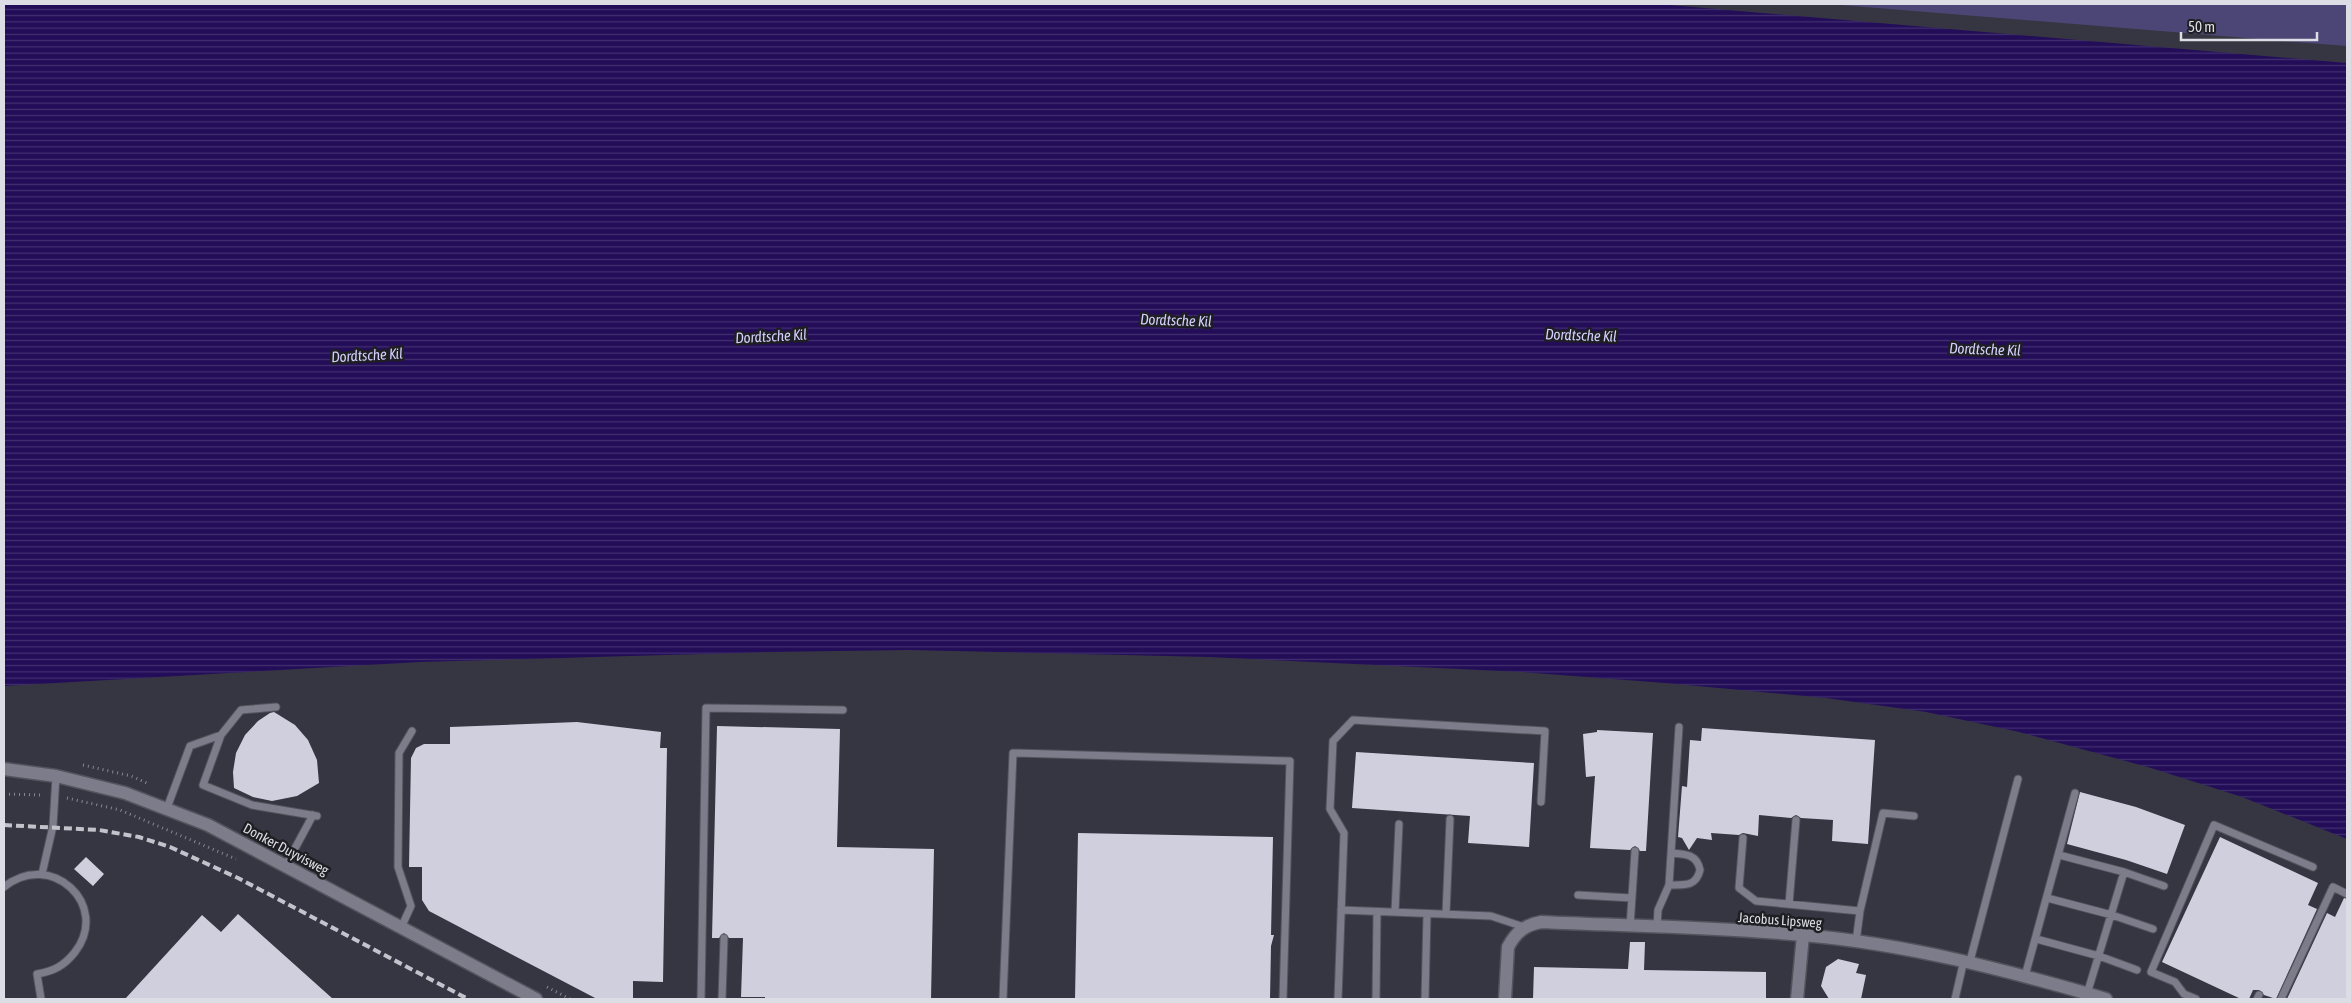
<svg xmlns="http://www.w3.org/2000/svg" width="2351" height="1003" viewBox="0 0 2351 1003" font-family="'Asap Condensed',sans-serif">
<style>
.green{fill:#4b4675}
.water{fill:url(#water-rules)}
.building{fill:#cfcfde}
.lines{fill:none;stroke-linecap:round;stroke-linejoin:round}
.lane-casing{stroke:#53535d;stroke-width:9}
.street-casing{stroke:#53535d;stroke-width:15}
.path{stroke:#878791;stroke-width:3;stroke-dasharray:1 4;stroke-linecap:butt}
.lane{stroke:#7c7c8a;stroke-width:7}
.street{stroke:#7c7c8a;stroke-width:12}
.rail{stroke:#c3c3cc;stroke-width:4;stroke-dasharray:8 4;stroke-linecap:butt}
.labels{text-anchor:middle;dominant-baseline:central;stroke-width:5;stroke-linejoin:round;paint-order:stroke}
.street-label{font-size:14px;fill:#dddde5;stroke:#1e1e23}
.water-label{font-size:15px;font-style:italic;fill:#d2d0fc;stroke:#1e1e23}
</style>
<defs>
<pattern id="water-rules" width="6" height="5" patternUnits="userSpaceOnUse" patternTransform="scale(1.25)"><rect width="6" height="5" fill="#230d58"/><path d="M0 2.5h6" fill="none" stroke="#423070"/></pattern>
</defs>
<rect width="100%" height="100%" fill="#363642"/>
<path class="green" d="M1828,4H2347V46L2283,41Z"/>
<path class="water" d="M4,4H1658L2347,63V839L2242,797L2151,768L2019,732L1926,712L1826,698L1665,683L1522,672L1208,657L910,650L769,652L420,662L4,686Z"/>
<path class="building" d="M274,712L295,725L308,740L317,760L319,783L297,796L272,801L253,797L234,788L233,772L236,753L245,735L258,721L270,713Z
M577,722L661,732L660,748H667L663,982L633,981V999H597L429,911L422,900V867H409L411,758L416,748L424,744H450V727Z
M717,726L840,729L837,847L934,849L931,999H765V997H741L743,938H729L724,933L719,938H712Z
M1702,728L1875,740L1868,844L1832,841L1833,820L1801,818L1796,815L1791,818L1759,815L1758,836L1743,833L1739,835L1711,833L1712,840L1697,838L1689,850L1682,838L1678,837L1682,786L1687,787L1690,740L1701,741Z
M1597,730L1653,733L1646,851H1640L1635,846L1630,850L1590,848L1595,776L1586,777L1583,734L1597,732Z
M1356,752L1534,763L1529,847L1468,843L1470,816L1352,808Z
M2080,792L2136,807L2185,825L2167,874L2126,860L2067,844Z
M1078,833L1273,837L1271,935H1274L1271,946L1270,999H1075Z
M2220,837L2318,883L2308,905L2317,909L2276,999L2264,995L2259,990H2253L2249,999H2241L2162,962Z
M86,857L104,874L93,886L74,869Z
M2344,898L2347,899V999H2287L2327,913L2335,917Z
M238,914L333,999H125L202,915L221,932Z
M1630,942H1645L1644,970L1766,972V999H1533L1534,967L1628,969Z
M1838,959L1859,964L1856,973L1866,975L1861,999H1829L1821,986L1826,967Z"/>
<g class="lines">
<g class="lane-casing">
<path id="lane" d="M276,707L241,710L221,735L203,785L252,805L317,816
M167,808L190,746L221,735
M1743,838L1739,888L1756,901L1860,911
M2063,856L2124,872L2164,886
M286,865L313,815
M42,874L53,826L56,776
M1669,885C1684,885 1696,887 1700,870C1697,854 1685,854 1671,853
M4,887C51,849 111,905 75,952C64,966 54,971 37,974L41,999
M1578,895L1632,898
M2051,899L2112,915L2153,929
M1789,904L1796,820
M1341,910L1491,916L1524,927
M1395,912L1399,824
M1446,914L1450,819
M1630,927L1635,851
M401,928L411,906L398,867L399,753L412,731
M1657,928L1658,910L1669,885L1679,727
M2040,940L2099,956L2137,970
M1856,942L1860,911L1883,813L1914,816
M1970,961L2018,779
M2025,976L2075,793
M2087,994L2124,872
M701,999L706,708L843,710
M722,999L724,938
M1003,999L1013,753L1290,761L1283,999
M1338,999L1344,833L1330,809L1333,741L1353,720L1545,731L1541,802
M1376,999L1377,912
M1425,999L1427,914
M1955,999L1964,960
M2196,999L2184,994L2175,982L2151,972L2214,825L2313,867
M2257,999L2259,995
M2281,999L2333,887L2347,894"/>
</g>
<g class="street-casing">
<path id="street" d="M4,769L56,776L125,793L208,825L536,999
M1505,999L1508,947C1516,932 1525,925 1541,922C1628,926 1716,927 1803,935C1907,944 2006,970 2106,999
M1797,999L1803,935"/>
</g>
<path class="path" d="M83,765L131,776L149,784
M4,794L43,795
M67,798L120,810L236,859
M547,987L570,999"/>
<use href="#lane" class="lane"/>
<use href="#street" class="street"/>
<path class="rail" d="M4,825L99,830L139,837L170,847L238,878L468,999"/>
</g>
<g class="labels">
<g class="street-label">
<text transform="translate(286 849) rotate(28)">Donker Duyvisweg</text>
<text transform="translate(1780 920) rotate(4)">Jacobus Lipsweg</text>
</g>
<g class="water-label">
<text transform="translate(1176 320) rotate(2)">Dordtsche Kil</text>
<text transform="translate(1581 335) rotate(2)">Dordtsche Kil</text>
<text transform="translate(771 336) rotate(-3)">Dordtsche Kil</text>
<text transform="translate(1985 349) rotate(2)">Dordtsche Kil</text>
<text transform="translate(367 355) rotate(-3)">Dordtsche Kil</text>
</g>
</g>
<rect width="2351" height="1003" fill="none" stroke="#dddde5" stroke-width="10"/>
<path d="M2181 32v8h136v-8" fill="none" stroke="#dddde5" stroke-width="2.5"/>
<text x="2188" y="32" font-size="15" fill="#dddde5" stroke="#1e1e23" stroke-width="4" paint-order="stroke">50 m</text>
</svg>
